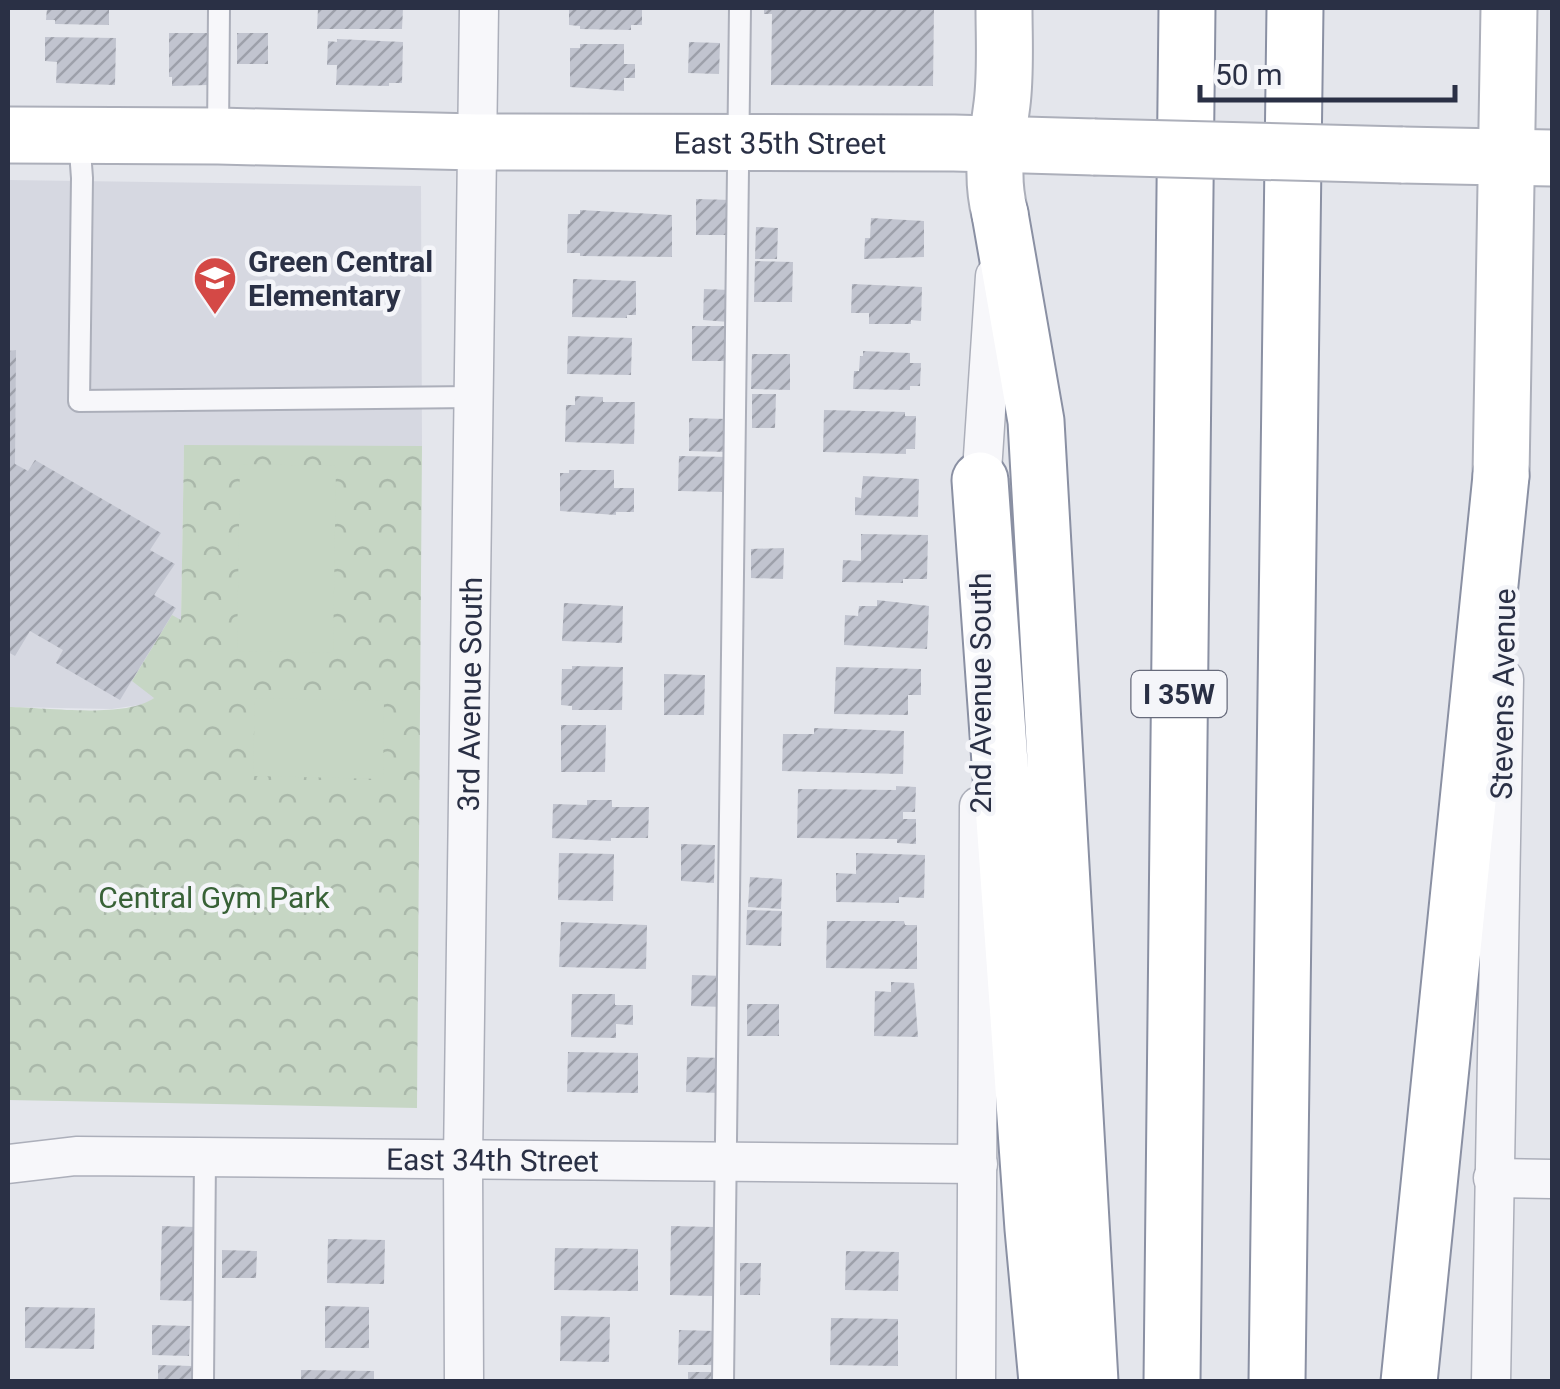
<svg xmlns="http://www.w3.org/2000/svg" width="1560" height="1389" viewBox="0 0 1560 1389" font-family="Roboto,sans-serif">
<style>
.built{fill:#d6d8e1}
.park{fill:url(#park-crowns)}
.pitch{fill:#c6d6c4}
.building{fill:url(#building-hatch)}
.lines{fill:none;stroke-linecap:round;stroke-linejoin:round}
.lane-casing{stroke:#acafba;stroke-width:24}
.street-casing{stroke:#acafba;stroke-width:41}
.secondary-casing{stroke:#acafba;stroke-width:59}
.highway-casing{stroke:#8a90a3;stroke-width:59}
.lane{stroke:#f7f7fa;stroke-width:20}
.street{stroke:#f7f7fa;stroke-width:38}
.secondary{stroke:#fff;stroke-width:55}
.highway{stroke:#fff;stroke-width:55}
.secondary-bridge-casing{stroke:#acafba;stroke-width:59;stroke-linecap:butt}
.secondary-bridge{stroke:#fff;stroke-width:55}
.labels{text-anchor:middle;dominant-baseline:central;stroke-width:9;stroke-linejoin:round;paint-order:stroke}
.shield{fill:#f4f5f9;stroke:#676b7b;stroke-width:2.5}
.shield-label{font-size:28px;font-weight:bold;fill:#2a3045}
.street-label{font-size:30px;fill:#2a3045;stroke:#f4f5f9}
.poi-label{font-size:30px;font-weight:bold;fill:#2a3045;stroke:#f4f5f9;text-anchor:start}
.park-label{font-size:30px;fill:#386237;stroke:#f4f5f9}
</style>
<defs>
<pattern id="park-crowns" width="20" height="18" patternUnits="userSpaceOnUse" patternTransform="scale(2.5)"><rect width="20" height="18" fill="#c6d6c4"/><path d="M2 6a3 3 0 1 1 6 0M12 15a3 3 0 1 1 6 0" fill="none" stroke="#aab8aa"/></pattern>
<pattern id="building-hatch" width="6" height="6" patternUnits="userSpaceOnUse" patternTransform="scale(2.5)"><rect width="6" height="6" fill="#c1c4cf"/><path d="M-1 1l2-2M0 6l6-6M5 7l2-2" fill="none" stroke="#9da0aa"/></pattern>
</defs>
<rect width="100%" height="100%" fill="#e4e6ec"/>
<path class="built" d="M8,180L421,186L422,446H184L180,679L146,704L112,709L8,707Z"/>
<path class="park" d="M184,445L422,446L417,1108L8,1100V707C44,707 125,719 154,698L132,681L172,615L181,620Z"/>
<path class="pitch" d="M240,464L336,466L333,653L237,651Z
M255,698L384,701L383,779L253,776Z"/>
<path class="building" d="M47,8L109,9V25L55,24V20H46Z
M318,8H403L402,29H317Z
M569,8H642V25H631V30L580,29V26L569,25Z
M764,8H934L933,86L771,85L772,14H764Z
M169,33H211V77H208V85L172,86V77H169Z
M237,33H268V64H237Z
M45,37L116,38L115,85L56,83L57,62L45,61Z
M337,39L403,42L402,83H389V86L336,85L337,65H327L328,41L337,42Z
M689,42L720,43L719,74L688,73Z
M580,44H624V64H635V78H624V91L570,87V48H580Z
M696,199L732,200L731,235H696Z
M580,210L672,215V257L580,256V253H567L568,214H580Z
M871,218L924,221V257L864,259L865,238H870Z
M756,227L778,228L777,259H755Z
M755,261L793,262L792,302H754Z
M573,279L636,281V315H627V318L572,317Z
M852,284L922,287L921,321L911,320V324H869V313H851Z
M704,289L730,290L729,322L703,320Z
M692,326H730V361H692Z
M568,336L632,338L631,375L567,374Z
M16,350L15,464L28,471L35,460L161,533L150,550L175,564L154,595L176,608L120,700L56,663L63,650L30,631L15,656L8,652V351Z
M863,351L910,353V363H921L920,386H910V390L853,389L854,371H859L860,356H863Z
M752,354H790V390L751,389Z
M752,394H776L775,428H752Z
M575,396L603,397V402H635L634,444L565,442L566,405H575Z
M824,410L905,412V416H916L915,449H906V454L823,452Z
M689,418L728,419V452L689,451Z
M679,456L728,457L727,492L678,491Z
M569,470H614V488H634V512H616V515L560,511V473H569Z
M863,476L919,479L918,517L855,515V497L861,498Z
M861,534L928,535L927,579H903V583L842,582L843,560L861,561Z
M784,548L783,579L751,578V549Z
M877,600L929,606L927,649L844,645L845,615L858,616L859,606H877Z
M564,603L623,606L622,643L562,641Z
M572,666L623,667L622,710H572V706L561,705L562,669H572Z
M836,667L921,669V695H908V715L834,714Z
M664,674L705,675L704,715H664Z
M561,725H606L605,772H561Z
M814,728L904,731L903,774L782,771L783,734H814Z
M896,786L916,787L915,812H903V819H916V844L897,843V839L797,838L798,789L896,790Z
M587,800H612V807H649L648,838H611V841L552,838L553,804L587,805Z
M681,844L715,845L714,883L681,881Z
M559,853L614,854L613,901L558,900Z
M856,853L925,855L924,898L899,897V903L836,902V873L856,874Z
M750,877L782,879L781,909L748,907Z
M747,910L782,911L781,946L746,945Z
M827,921H904L905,925H917V969L826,968Z
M561,922L647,925L646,969L559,967Z
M692,975L725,976L724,1007L691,1006Z
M891,982L914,983L918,1037L874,1036L875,991L891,992Z
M572,994H615V1005H633V1025L616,1024V1038L571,1037Z
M747,1004H779V1036H747Z
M568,1052L638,1053V1093L567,1092Z
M687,1057L722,1058L721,1093L686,1092Z
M162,1226L196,1227L194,1301L160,1300Z
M671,1226L715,1227L714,1296L670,1295Z
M328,1239L385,1240L384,1284L327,1283Z
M555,1248L638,1249V1291L554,1290Z
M222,1250L257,1251L256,1278H222Z
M846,1251L899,1252L898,1291L845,1290Z
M740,1263H761L760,1295H740Z
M325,1306L369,1307V1348H325Z
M25,1307L95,1308L94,1349L25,1348Z
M561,1316L610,1317L609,1362L560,1361Z
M831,1318L898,1319V1366L830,1365Z
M152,1325L190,1326L189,1356L152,1355Z
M679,1330L715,1331L714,1365H678Z
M158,1365L192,1366V1382H158Z
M301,1370L374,1371V1382H301Z
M688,1372H717V1382H688Z"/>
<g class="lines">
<g class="lane-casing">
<path id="lane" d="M218,135L219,8
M79,137L82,178L79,401L473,397
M203,1382L205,1158
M723,1382L740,8"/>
</g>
<g class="street-casing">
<g id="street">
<path d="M980,501L995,276"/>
<path id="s1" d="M8,1164L76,1156L978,1164"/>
<path d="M1493,1178L1552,1179"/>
<path id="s2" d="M464,1382L463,1160L479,8"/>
<path d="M976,1382L979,806"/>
<path d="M1491,1382L1504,679"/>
</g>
</g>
<g class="secondary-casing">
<g id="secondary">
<path id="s3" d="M8,135L218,136L477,142L954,143L1094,147"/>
<path d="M1402,155L1552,158"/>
<path d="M1000,214C990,175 997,143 1002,104C1006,72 1004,39 1004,8"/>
<path d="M1501,476L1509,8"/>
</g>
</g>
<g class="highway-casing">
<path id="highway" d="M1000,214L1036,421L1090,1382
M980,480L1033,1229L1047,1382
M1172,1382L1187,8
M1277,1382L1295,8
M1409,1382L1501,476"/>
</g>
<use href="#lane" class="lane"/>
<use href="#street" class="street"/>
<use href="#secondary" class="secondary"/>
<use href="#highway" class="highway"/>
<g class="secondary-bridge-casing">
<path id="secondary-bridge" d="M1094,147L1402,155"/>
</g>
<use href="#secondary-bridge" class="secondary-bridge"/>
</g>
<defs>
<g id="school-pin" transform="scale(2.25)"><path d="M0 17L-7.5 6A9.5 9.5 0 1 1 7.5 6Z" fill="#d44946" stroke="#f4f5f9"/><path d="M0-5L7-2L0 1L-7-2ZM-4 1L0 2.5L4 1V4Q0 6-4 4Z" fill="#fff"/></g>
</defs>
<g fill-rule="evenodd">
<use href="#school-pin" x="215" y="278"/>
</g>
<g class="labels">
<rect class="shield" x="1131.5" y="671" width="95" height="46" rx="8"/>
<g class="shield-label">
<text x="1179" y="694">I 35W</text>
</g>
<g class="street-label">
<text stroke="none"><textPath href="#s3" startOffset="772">East 35th Street</textPath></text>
<text transform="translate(980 693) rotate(-90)">2nd Avenue South</text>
<text stroke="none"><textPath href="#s2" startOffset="688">3rd Avenue South</textPath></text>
<text transform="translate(1503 694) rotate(-89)">Stevens Avenue</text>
<text stroke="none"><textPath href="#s1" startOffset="485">East 34th Street</textPath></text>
</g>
<g class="poi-label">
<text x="248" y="261">Green Central<tspan x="248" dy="34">Elementary</tspan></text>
</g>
<g class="park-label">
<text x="214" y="897">Central Gym Park</text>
</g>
</g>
<rect width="1560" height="1389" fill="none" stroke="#2a3045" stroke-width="20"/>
<path d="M1200 85v15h255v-15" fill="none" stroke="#2a3045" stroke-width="5"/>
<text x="1215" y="85" font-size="30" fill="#2a3045" stroke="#f4f5f9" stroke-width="8" paint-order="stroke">50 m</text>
</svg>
